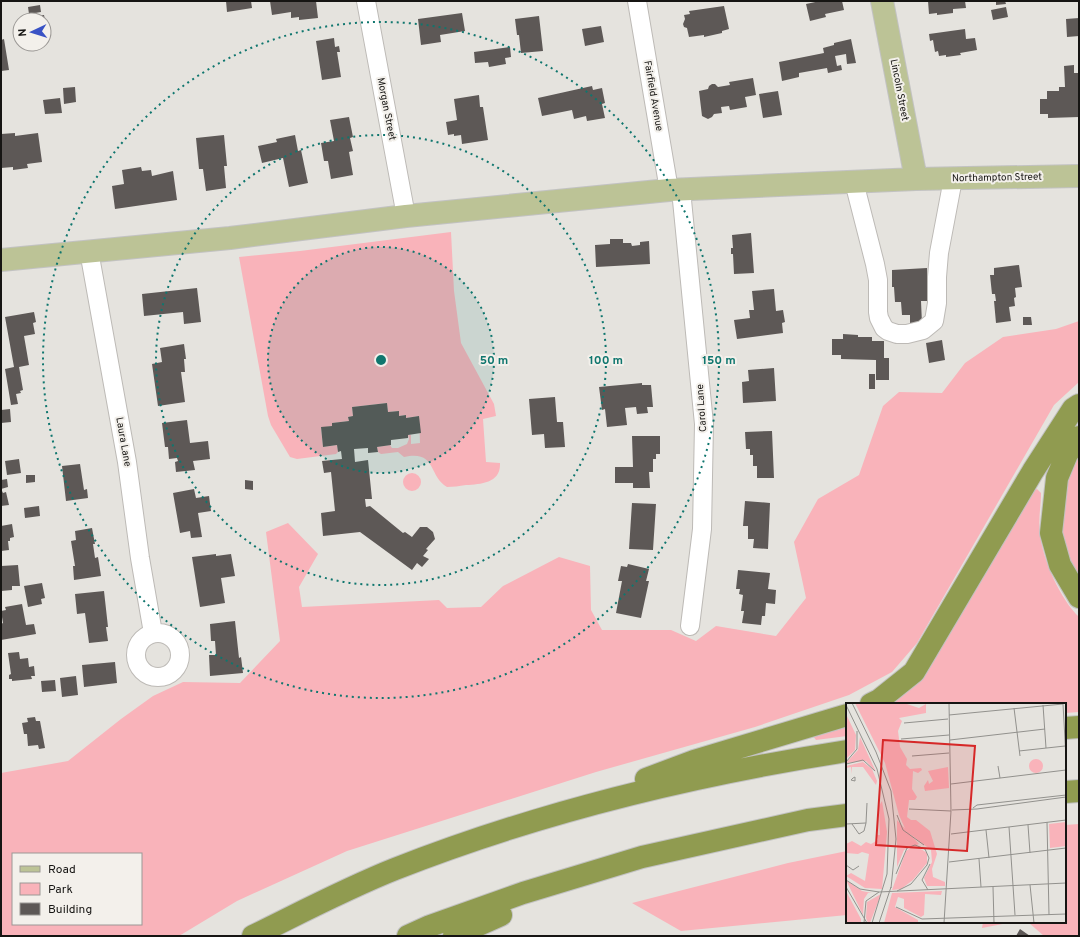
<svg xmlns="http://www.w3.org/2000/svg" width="1080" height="937" viewBox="0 0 1080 937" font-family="Overpass,sans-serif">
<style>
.green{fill:#f9b3ba;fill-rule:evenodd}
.building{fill:#5d5856}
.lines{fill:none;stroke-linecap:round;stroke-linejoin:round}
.minor-casing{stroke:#bdbab6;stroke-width:20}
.major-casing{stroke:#c2c2c2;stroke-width:24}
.highway-casing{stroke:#c2c2c2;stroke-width:24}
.minor{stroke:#fff;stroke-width:18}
.major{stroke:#bcc396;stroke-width:22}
.highway{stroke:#909b50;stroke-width:22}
.ring{fill:none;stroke:#0f766e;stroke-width:2;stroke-dasharray:2 4}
.labels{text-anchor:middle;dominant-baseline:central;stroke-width:4;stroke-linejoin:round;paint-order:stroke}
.street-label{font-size:10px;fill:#161513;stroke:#f3f0eb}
.inset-road{fill:none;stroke:#92918d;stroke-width:1}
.view{fill:#d62828;fill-opacity:0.15;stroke:#d62828;stroke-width:2}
.inset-edge{fill:none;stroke:#161513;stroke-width:2}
.centre{fill:#0f766e;stroke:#f3f0eb;stroke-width:2}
.ring-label{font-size:12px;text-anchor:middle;font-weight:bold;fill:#0f766e;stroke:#f3f0eb;stroke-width:4;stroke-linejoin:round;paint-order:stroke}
</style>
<rect width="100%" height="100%" fill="#e5e3de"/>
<path class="green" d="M451,232L454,291L461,343L494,404L496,416L483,419L486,462L500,463C501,483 481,484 466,485C459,486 453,487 447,487C428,476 437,450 404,457L398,452L381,454L378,452L377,447L390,445L392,448H398L407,444L409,439L408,435H411V444L420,443L419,416L406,418V415L399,416V411L388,412L387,403L352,407L353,416L348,417L349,421L332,423V426L321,428L323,447L337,445L338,452L336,454L297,459L290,457L271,425L268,416L239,257L300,251Z
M1079,321V382L1054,405L917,643L892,672L849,695L755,727L596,772L347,851L237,901L179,936H1V773L68,761L121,719L153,696L183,682L240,683L280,641L266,532L288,523L318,554L299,587L302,607L439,600L447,608L481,607L503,586L559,557L590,566L591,610L602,630H671L696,641L716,626L776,636L806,598L794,542L818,499L859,475L883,406L899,392L942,393L965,363L1003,337L1056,329ZM13,854H141V924H13Z
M1079,450V584L1067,563L1058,511L1062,485Z
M403 482a9 9 0 1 1 18 0a9 9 0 1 1-18 0Z
M1037,489L1041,493C1041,506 1038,520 1040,533C1042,559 1061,600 1079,617V712L1065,713V704H888L1030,492Z
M847,725V736L816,740L813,736Z
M1079,824V936H1044L1028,922H1065V825Z
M847,851V915L681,931L632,903L788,863Z
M983,922H1013L982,928Z"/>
<path class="building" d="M226,1H251L252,8L227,12Z
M270,1H316L318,18L299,20V17L291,18V12L272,15Z
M820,1H842L844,10L825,14L826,17L810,21L806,4Z
M928,1H965L966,8L953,9V13L937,15V13L929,14Z
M996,1H1005L1006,4L996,5Z
M40,5L41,12L29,14L28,7Z
M724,6L729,29L722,31V33L704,37V35L689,37L687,28L684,27L683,24L685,19L684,15L690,14L689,11Z
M1006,7L1008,17L993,20L991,10Z
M462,13L465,31L440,35L441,42L421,45L418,19Z
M44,15L45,20H27L26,17Z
M539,16L543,51L521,53L519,35H517L515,19Z
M1079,18V36L1067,37L1066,19Z
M601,26L604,42L585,46L582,29Z
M965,29L966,39L975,38L977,50L960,53L961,55L946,57V55L939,56L938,51L935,52L933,40L930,41L929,34Z
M334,38L335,47L339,46L340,52H337L341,77L322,80L316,41Z
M4,39L9,70L1,71V40Z
M851,39L856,63L847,64L846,54L835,56L837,66L841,65L842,70L828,73L827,68L799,73V77L782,81L779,62L824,53L823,48L834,45V43Z
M510,47L511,57L505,58L506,64L489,67L488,62L475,63L474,52Z
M1074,65V73H1079V117L1048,118V114H1040V99H1047V91H1059V87H1065L1064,66Z
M753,78L756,95L745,97L747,107L730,110L729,106L721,107L722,113L714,114L712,117L708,119L702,116L699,91L708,89L709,86L712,84H715L718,87L730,85L729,82Z
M592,86L593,90L602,88L605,103L602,104L605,118L587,121L586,116L574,119L572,110L542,116L538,98Z
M75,87L76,102L64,104L63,88Z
M778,91L782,115L763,118L759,94Z
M479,95L480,107H483L488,140L462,144L461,135L454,136V134L448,135L446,122L457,120L454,99Z
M60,98L62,113L45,114L43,100Z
M349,117L353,137L350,138L353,151L349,152L353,175L331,179L328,161H324L321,143L334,141L330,120Z
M15,133V136L38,133L42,162L27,164L28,168L13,170V167L1,168V134Z
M224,135L227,166H224L226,188L206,191L203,169H199L196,138Z
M295,135L298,151L301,150L308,183L289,187L283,158L262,163L258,146L277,142L276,139Z
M141,167L142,171L151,170L152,176L173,171L177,200L115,209L112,186L124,184L122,170Z
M751,233L754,273L734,274L733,254H731V248H733L732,235Z
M610,239H623V243H631L632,246L640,245V242L649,241L650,264L596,267L595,245L610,244Z
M1019,265L1022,287L1015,288L1016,297L1014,298L1015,306L1009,307L1011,321L996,323L994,301H996L995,294H992L990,275H994V268Z
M927,268L928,301H921L922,324H910V315H902L901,302H895L894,287H892V270Z
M197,288L201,322L184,324L183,312L144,316L142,294Z
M774,289L776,311L783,310L785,322L782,323L783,333L737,339L734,320L750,318L749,310H754L752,291Z
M34,312L36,322L33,323L35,334L24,336L29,365L19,367L23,390L20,391L21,393L16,394L18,404L11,405L5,369L14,367L5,317Z
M1023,317H1031L1032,325H1023Z
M843,334L858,335V337H872V341H884V358H889V380H876V360L841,359V355H832V339H843Z
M942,340L945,360L929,363L926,343Z
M184,344L186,359H184L185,372H181L185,402L158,406L152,364L162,362L160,348Z
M774,368L776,401L743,403L742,382L749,381L748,370Z
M869,374H875V389H869Z
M642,383V385H651L653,407H647L648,413L637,414L636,407L625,408L627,425L607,427L605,409L602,410L599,387Z
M555,397L557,422H563L565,447L545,448L544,434L532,435L529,399Z
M387,403L388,412L399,411V416L406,415V418L419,416L421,433L408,435V438L391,440V445L377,447L378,452L368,453V448L354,449L355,462L368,460L372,499H365L366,507L370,506L403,533L405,532L412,537L420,527H427L433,532L435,539L426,549L428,550L423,556L429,559L422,567L417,563L412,570L360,532L323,536L321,513L335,511L331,472L324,473L322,461L342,459L341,451L338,452L337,445L323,447L321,427L332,426V423L349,421L348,417L353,416L352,407Z
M10,409L11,422L1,423V410Z
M187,420L190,443L208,441L210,459L193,461L195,470L176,472L175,462L178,461L177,458L169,459L168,447H165L162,423Z
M772,431L774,478H757V466H753V455H750V449H746L745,432Z
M632,436H660V454H656V459H653V472H649L650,488H633V483H615V467H633Z
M19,459L21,473L7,475L5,461Z
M80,464L84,490L87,489L88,498L66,501L62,466Z
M26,475H35V482L26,483Z
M7,479L8,487L1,489V480Z
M245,480L253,481V490L245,489Z
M1,489L3,493L6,492L9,505L1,506Z
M194,489L196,498L209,496L211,511L198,513L202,537L191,538L190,531L180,533L173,493Z
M745,501L770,503L768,549L753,548L754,539H748V526H743Z
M632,503L656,504L653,550L629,549Z
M39,506L40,516L25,518L24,508Z
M12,524L14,537L10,538V541H8L9,550L1,551V526Z
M92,528L95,544H93L95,558L98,557L101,576L74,580L73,566H75L71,541L76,540L75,531Z
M216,554V556L231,554L235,576L221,578L225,603L200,607L192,557Z
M628,564L649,569L646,581H649L641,618L616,613L622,581H618L621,566L627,567Z
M18,565L20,586H12V590L1,591V566Z
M738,570L770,573L768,589L776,590L775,604L766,603L765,616H762L761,625L742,623L744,611H741L743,595L739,594L740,589H736Z
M42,583L45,598L41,599L42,604L28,607L24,586Z
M104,591L108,627H106L108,641L89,643L85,613L77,614L75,594Z
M22,604L26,625L34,624L36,634L1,640V624L3,623L1,611L6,610L5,607Z
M235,621L239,658L241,657L243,673L210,676L209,655H216L215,641H211L210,624Z
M19,652L20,659L28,658L29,667L34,666L35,676H31L32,679L12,681V679H9V675L11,674L8,653Z
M115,662L117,683L84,687L82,665Z
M76,676L78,695L62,697L60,678Z
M55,680L56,691L42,692L41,681Z
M35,717L36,721H40L45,748L39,749L38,745L28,746L27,734H24L22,723L28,722L27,718Z
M1020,929L1030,936H1016Z"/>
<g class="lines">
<g class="minor-casing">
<path id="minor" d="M366,1L406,216
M637,1L669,190
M854,182L875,264L878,280V312L879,318L884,328L888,331L897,334H907L923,330L934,321L937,303V277L939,253L953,179
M681,190L704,424L702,529L690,626
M89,251L127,462L140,558L153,633
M136 655a22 22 0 1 1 44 0a22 22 0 1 1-44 0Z"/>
</g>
<g class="major-casing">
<path id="major" d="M882,1L916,179
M1,260L230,238L406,216L669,190L916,179L1079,176"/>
</g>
<g class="highway-casing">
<path id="highway" d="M1079,437L1067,454L1057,478L1051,533L1060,565L1079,597
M871,704L879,700L914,672L1033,471L1073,409L1079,405
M1065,728L1079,727
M646,779L694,761L847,715
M1065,792L1079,791
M253,936C300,913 347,888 395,869C540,812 693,775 847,751
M408,936L430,926L523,893L642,857L808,820L847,815
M454,936L501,915"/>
</g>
<use href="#minor" class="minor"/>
<use href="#major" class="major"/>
<use href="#highway" class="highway"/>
</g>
<circle cx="381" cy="360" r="113" fill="#0f766e" fill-opacity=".12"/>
<g class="ring">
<circle cx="381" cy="360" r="113"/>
<circle cx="381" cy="360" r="225"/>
<circle cx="381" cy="360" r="338"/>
</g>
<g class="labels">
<g class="street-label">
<text transform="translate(899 90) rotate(79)">Lincoln Street</text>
<text transform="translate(653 96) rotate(80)">Fairfield Avenue</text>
<text transform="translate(386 109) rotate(79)">Morgan Street</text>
<text transform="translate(997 178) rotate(-1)">Northampton Street</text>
<text transform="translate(702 408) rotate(-94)">Carol Lane</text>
<text transform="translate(123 442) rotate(80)">Laura Lane</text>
</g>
</g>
<g transform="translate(846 703)">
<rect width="220" height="220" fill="#e5e3de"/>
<path d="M9,0H58L73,5L80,1V10L53,15L56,18L52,28L54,44L61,56L60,62L64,66L75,65L76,67L72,70L67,68L66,86L71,94L69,97H63L61,114L65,117H70L84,128L91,151L86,166L87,174L99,179V183H81L78,175L86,159L85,147L60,128L53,112L39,60ZM0,11L10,32L9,47L0,56ZM14,34L30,69L20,58L0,60L12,47ZM183 63a7 7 0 1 1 14 0a7 7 0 1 1-14 0ZM17,59L26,66L31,78L30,82L17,64H6V71L5,64L0,65V63ZM102,64L103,85L79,88L78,83L82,77L83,81L87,78L82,68ZM36,98L41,129L36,186L19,185L0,173L5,170L19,178L23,151L16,149L12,151L0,150V141L6,138L15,143L20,139L25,141L32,137L31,132H34L33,103ZM51,117L73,141L58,147L51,164ZM220,119V143L204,145L203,121ZM69,142L81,150V160L67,177L55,186L46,187L60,148ZM0,177L16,188L26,190H22L18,196L17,212ZM0,188L15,216V220H0ZM96,188L95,192L79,191L78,212L75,214L58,205V196L52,194L49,204L72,217V220H38L46,190ZM35,191L24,220H22L20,215L21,199Z" fill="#f9b3ba"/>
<path class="inset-road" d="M6,0L30,49L45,88L50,136L45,185M0,2L31,66L43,116L41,171L26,220M197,2L200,45M168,5L174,53M103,12L217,1L220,55M58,20L102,16M55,36L103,32M104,37L199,26M173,48L219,43M66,53L103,50M0,59L11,46V28M0,61L17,57L29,68M152,63L154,75M9,74V78L5,77L7,75ZM105,81L220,67M127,105L131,102L220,92M63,106L105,108M106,107L131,106L220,94M51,112L57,127L78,142M201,119L203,212M0,121L20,120L21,100M6,121L13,131L18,128L20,120M182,122L184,150M163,124L169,212M140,127L143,155M105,131L220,117M133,156L135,184M103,159L220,145M0,162L7,167L13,163M50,171L61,145L69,142L79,146L83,155L81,162L65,181L51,188M0,177L14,186L33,189L220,180M184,182L188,220M0,184L21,220M147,184L148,220M82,187L76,177L84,161M50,204L76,216L220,211M18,220L20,198L33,189M33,220L45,184M98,220L105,108L103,0"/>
<path class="view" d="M37,37L129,43L121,148L30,142Z"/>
<rect width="220" height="220" class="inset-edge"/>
</g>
<circle cx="381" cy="360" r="6" class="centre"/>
<g class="ring-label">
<text x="494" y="364">50 m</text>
<text x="606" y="364">100 m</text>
<text x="719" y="364">150 m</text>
</g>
<rect width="1080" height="937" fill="none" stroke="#161513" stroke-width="4"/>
<rect x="12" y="853" width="130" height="72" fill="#f3f0eb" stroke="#9b9895"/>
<rect x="20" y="866" width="20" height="6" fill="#bcc396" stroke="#9b9895"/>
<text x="48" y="873" font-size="12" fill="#161513">Road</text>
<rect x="20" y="883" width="20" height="12" fill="#f9b3ba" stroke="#9b9895"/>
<text x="48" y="893" font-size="12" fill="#161513">Park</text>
<rect x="20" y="903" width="20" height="12" fill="#5d5856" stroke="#9b9895"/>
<text x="48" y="913" font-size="12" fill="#161513">Building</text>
<g transform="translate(32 32) rotate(266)"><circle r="19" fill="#f3f0eb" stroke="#9b9895"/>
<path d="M0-3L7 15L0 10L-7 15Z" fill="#3952c5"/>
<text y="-6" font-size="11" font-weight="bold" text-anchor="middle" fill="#161513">N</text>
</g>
</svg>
